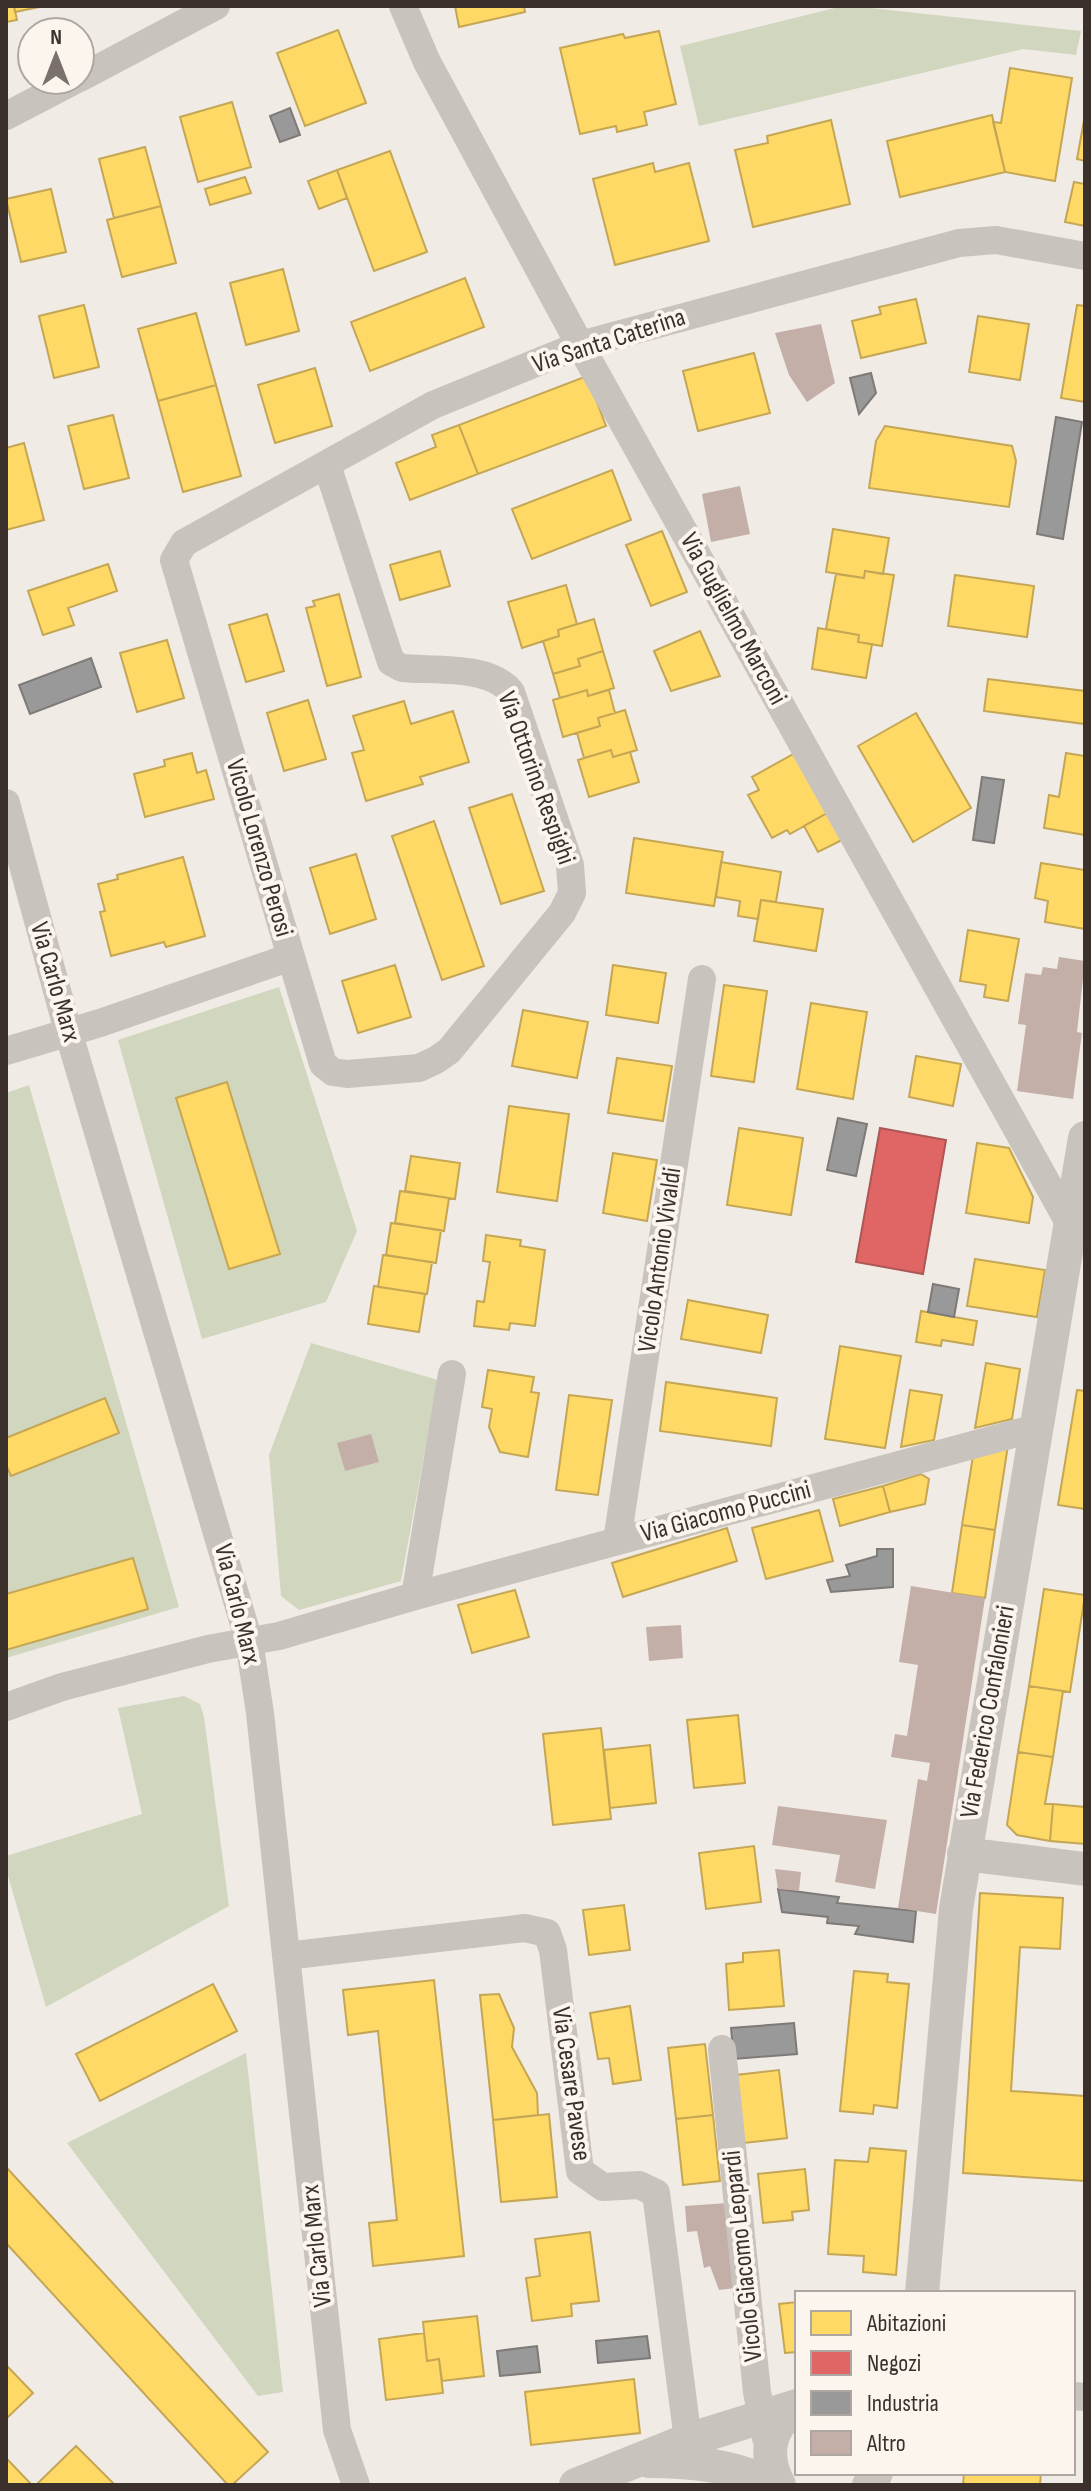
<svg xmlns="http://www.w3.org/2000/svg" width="1091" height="2491" viewBox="0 0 1091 2491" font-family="'Sofia Sans Condensed',sans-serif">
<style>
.green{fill:#d1d6bf}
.homes{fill:#ffd966;stroke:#c4a654;stroke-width:2}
.shops{fill:#e06666;stroke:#ae5654;stroke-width:2}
.industry{fill:#999;stroke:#7d7a78;stroke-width:2}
.building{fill:#c3afa7}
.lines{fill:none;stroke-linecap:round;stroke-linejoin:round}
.minor{stroke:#c9c3be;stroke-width:28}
.tertiary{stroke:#c9c3be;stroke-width:34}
.labels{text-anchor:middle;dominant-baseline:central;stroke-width:8;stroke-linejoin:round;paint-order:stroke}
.street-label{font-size:26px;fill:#3b302b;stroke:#fbf5ee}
</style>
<rect width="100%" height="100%" fill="#f0ebe5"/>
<path class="green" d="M843,6H852L1081,31L1076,55L1023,49L699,126L680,46Z
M279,987L357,1231L326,1302L202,1339L118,1040Z
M29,1085L179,1607L6,1658V1093Z
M311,1343L438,1380L401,1581L299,1610L281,1596L269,1455Z
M184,1696L200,1704L204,1717L229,1906L46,2007L6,1869V1856L142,1814L118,1708Z
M246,2053L283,2392L258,2396L67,2143Z"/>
<path class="homes" d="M6,6H14L17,20L6,22Z
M14,6H44L15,12Z
M455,6H524L525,12L459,27Z
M338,30L366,103L305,126L277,53Z
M659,31L676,104L644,112L647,125L617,132L616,126L580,134L560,48L623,34L625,38Z
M1010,68L1072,78L1055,181L1005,172L993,122L1001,123Z
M232,102L251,167L198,182L180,117Z
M992,115L1005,172L900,197L887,141Z
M831,120L850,204L753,227L735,150L768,143L767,136Z
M1084,120H1085V161L1077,159Z
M145,147L161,206L114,218L99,159Z
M390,151L427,252L374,271L337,170Z
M653,163L655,172L689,163L709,241L615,265L593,179Z
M337,170L347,198L319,209L308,181Z
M245,177L251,193L210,205L205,189Z
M1074,182L1085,184V226L1065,222Z
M51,189L66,252L21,262L6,199Z
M161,206L176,263L122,277L107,220Z
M283,269L299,331L246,345L230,283Z
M465,278L484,327L370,371L351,322Z
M916,299L926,343L861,358L852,321L881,314L879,307Z
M84,305L99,367L54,378L39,316Z
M1077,305L1085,306V402L1061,398Z
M196,313L216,385L158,401L138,329Z
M978,316L1029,324L1020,380L969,372Z
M754,353L770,413L698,431L683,371Z
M315,368L332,426L275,443L258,385Z
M587,376L606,426L478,474L459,425Z
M216,385L241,476L183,492L158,401Z
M113,415L129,478L84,489L68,426Z
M459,425L478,474L410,500L396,463L436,447L432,435Z
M885,426L1012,446L1016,461L1009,507L869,488L876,441Z
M24,443L44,520L6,530V448Z
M612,470L631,520L532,559L512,509Z
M833,529L889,538L883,574L865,571L864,578L826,572Z
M662,531L687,592L651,606L626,545Z
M440,551L450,586L400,600L390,565Z
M108,564L117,591L68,608L74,625L43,635L28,591Z
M865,571L894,575L882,646L858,642L859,635L826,629L836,574L864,578Z
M955,575L1034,586L1027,637L948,626Z
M566,585L577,624L558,630L559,636L522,648L508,602Z
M339,594L361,677L327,686L306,608L315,606L313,601Z
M267,614L284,671L246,682L229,625Z
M594,619L603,651L578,659L580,666L553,674L543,641L559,636L558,630Z
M818,628L859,635L858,642L872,644L866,678L812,669Z
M700,631L720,676L671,691L654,651Z
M167,640L184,698L137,712L120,653Z
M603,651L614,688L588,696L587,690L560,698L553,674L580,666L578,659Z
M988,679L1085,691V724L984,711Z
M587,690L588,696L609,690L615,713L598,718L600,726L563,737L553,700Z
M308,700L326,759L284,771L267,713Z
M404,701L411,724L453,711L469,762L420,777L423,784L366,801L352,753L364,750L353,716Z
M625,710L637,750L613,757L611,750L584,758L577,733L600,726L598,718Z
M916,713L971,808L913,842L858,746Z
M611,750L613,757L630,752L639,782L589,797L578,760Z
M192,753L197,773L206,770L214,799L145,817L134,774L165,766L164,760Z
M795,753L827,813L790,834L787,830L772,838L748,795L759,790L752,777Z
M1066,753L1085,756V835L1044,828L1049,795L1059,797Z
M512,794L544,891L501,904L469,808Z
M827,813L842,840L818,852L804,826Z
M434,821L484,966L442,980L392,836Z
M634,838L723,852L714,906L626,893Z
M356,854L376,919L330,934L310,868Z
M183,857L205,936L166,947L164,942L111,956L100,912L105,911L98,884L118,879L117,875Z
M721,862L781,872L776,902L761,900L758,919L738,916L740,901L716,897Z
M1041,863L1085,870V929L1045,922L1048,901L1035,898Z
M761,900L823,909L816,951L754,941Z
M968,930L1019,939L1008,1001L984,997L986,985L960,981Z
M395,965L411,1017L358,1033L342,981Z
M613,965L666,973L658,1023L606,1015Z
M724,985L767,991L754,1082L711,1076Z
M811,1003L867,1012L853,1099L797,1089Z
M523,1010L588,1022L577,1078L512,1066Z
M916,1056L961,1064L953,1106L909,1097Z
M617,1058L672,1066L663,1121L608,1113Z
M227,1082L280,1254L229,1269L176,1098Z
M509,1106L569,1114L557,1201L497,1192Z
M739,1128L803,1138L791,1215L727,1205Z
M977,1143L1009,1148L1033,1197L1029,1223L966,1213Z
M613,1153L657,1160L647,1221L603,1213Z
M411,1156L460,1163L455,1199L405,1191Z
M400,1191L449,1198L444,1231L395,1223Z
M391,1223L441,1230L436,1263L386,1255Z
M486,1235L521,1240L520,1246L545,1250L535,1326L510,1323L509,1330L474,1326L477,1301L484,1302L490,1262L483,1261Z
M383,1255L432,1262L427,1294L378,1287Z
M975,1259L1045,1270L1037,1317L967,1306Z
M374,1286L425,1294L419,1332L368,1324Z
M688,1300L768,1315L761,1353L681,1339Z
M921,1311L977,1321L973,1345L942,1340L941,1346L916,1342Z
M840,1346L901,1356L885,1448L825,1439Z
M986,1363L1020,1369L1012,1419L975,1428Z
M488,1370L534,1377L531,1392L539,1393L528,1457L500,1452L489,1427L492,1409L482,1407Z
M666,1382L777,1398L771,1446L660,1431Z
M910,1390L942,1395L934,1440L901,1447Z
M1077,1390L1085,1391V1509L1058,1505Z
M569,1395L612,1400L598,1495L556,1490Z
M105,1398L119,1433L11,1476L6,1465V1438Z
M1008,1445L995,1530L962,1525L973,1456Z
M921,1474L929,1479L925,1504L890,1512L883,1486Z
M883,1486L890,1512L840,1526L833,1499Z
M819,1510L833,1561L766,1579L752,1528Z
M962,1525L995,1530L985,1598L952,1593Z
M727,1528L737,1561L623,1597L612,1563Z
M133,1558L148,1609L6,1650V1594Z
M1044,1589L1085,1595L1070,1692L1029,1686Z
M515,1590L529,1637L472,1653L458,1605Z
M1029,1686L1063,1691L1053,1757L1018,1752Z
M738,1715L745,1783L694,1788L687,1720Z
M601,1728L611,1819L553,1825L543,1734Z
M650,1745L656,1803L610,1808L604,1750Z
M1018,1752L1053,1757L1045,1804H1053L1050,1841L1017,1835L1007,1825Z
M1053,1804L1085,1807V1844L1050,1841Z
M754,1846L761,1902L706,1909L699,1853Z
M980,1893L1063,1898L1060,1949L1020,1947L1011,2091L1085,2096V2181L963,2173Z
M624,1905L630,1950L589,1955L583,1910Z
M779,1950L784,2006L729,2010L726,1964L743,1962V1953Z
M854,1971L888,1974L887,1982L909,1984L897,2108L874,2105L873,2114L840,2111Z
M434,1980L464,2256L373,2266L369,2223L397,2220L378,2031L348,2035L343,1990Z
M213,1984L237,2031L100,2101L76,2054Z
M499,1994L514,2028L512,2047L537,2093L538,2115L493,2120L480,1995Z
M630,2006L641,2080L613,2084L609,2058L598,2059L590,2013Z
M705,2044L713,2115L676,2119L668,2048Z
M779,2070L787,2138L744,2143L736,2075Z
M549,2114L557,2197L501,2202L493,2120Z
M713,2115L720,2181L683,2185L676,2119Z
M870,2148L906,2151L896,2275L863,2272L864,2256L828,2254L835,2160L868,2162Z
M6,2167L268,2452L232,2485H228L6,2243Z
M805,2169L809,2210L792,2212L793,2220L763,2223L758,2174Z
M590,2232L599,2301L571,2304L572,2316L532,2321L526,2278L540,2276L535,2239Z
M797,2302V2352L785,2353L779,2304Z
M477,2316L484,2376L442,2381L439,2359L427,2361L423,2322Z
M424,2333L427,2361L439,2359L443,2393L386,2400L379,2339Z
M6,2365L33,2393L6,2419Z
M634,2379L640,2433L531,2445L525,2392Z
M76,2446L115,2485H36Z
M6,2458L32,2485H6Z
M964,2473H1041L1040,2485H963Z"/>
<path class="shops" d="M880,1128L946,1140L923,1274L856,1262Z"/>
<path class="industry" d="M290,108L300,135L280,142L270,116Z
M871,373L876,393L859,414L850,378Z
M1056,417L1082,422L1063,539L1037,534Z
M91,658L101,687L30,714L19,685Z
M982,777L1004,780L994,843L973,840Z
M838,1118L867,1124L856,1176L827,1170Z
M933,1284L959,1289L954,1317L928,1312Z
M877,1549H893V1587L831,1592L827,1580L850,1576L846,1565L877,1556Z
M778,1889L839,1897L837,1903L916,1911L913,1942L855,1934L859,1926L827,1923L828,1917L782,1912Z
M794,2023L797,2054L734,2059L731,2028Z
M647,2336L650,2358L598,2363L596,2341Z
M537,2346L540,2372L500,2376L497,2351Z"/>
<path class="building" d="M821,324L835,383L807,402L789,375L775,333Z
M740,486L750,534L711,542L702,494Z
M1059,957L1085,961L1077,1032L1082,1033L1073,1099L1017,1091L1026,1025L1018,1024L1025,973L1041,975L1043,967L1057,969Z
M371,1434L379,1462L345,1471L337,1443Z
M911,1586L985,1598L936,1914L898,1908L918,1779L927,1781L930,1763L891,1757L895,1734L907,1736L918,1665L899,1662Z
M681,1625L683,1658L649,1661L646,1627Z
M778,1806L887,1820L875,1889L835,1882L840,1855L772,1845Z
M775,1869L801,1872L799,1891L778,1889Z
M728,2203L735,2288L719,2290L710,2266L704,2268L697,2231L687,2232L685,2206Z"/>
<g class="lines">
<path class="minor" d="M403,6L427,62L580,345L1072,1228
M80,78L216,6
M6,116L75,80
M6,803L68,1031L249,1641L260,1713L337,2430L356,2485
M291,957L323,1064L333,1072L347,1074L419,1068L436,1060L449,1051L562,913L572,893L570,865L511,692C490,665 435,671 402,668L391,662L327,465
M6,1051L100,1023L291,957L174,560L184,543L433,405L580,345L959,243L996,240L1085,256
M617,1541L702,979
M415,1596L452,1374
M6,1707L62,1687L208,1649L279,1636L415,1596L1036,1428
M286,1956L525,1928L547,1933L553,1950L580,2171L603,2187L639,2185L656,2193L688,2440
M722,2049L757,2392L766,2438
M1073,2396L1085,2397"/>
<path class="tertiary" d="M964,1854L1085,1869
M922,2293L956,1909L1085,1138
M649,2461C694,2461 733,2466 774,2485
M576,2485L688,2440L797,2406
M779,2485C763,2455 769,2426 797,2407
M869,2485L876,2473"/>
</g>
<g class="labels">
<g class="street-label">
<text transform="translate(609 341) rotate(-18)">Via Santa Caterina</text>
<text transform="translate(733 619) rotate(61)">Via Guglielmo Marconi</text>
<text transform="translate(536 778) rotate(70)">Via Ottorino Respighi</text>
<text transform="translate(259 848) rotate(74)">Vicolo Lorenzo Perosi</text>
<text transform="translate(55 982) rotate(74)">Via Carlo Marx</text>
<text transform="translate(660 1260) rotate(-82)">Vicolo Antonio Vivaldi</text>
<text transform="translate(726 1512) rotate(-15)">Via Giacomo Puccini</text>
<text transform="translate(237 1604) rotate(76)">Via Carlo Marx</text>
<text transform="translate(988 1712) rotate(-80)">Via Federico Confalonieri</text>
<text transform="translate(571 2084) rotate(82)">Via Cesare Pavese</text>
<text transform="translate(317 2246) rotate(-96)">Via Carlo Marx</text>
<text transform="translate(743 2256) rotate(-96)">Vicolo Giacomo Leopardi</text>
</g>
</g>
<rect width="1091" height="2491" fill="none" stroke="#3b302b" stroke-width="16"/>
<rect x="795" y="2291" width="280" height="184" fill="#fbf5ee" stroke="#aea6a0" stroke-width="2"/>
<rect x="811" y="2311" width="40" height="24" fill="#ffd966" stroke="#aea6a0" stroke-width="2"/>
<text x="867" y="2331" font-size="24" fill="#3b302b">Abitazioni</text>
<rect x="811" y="2351" width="40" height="24" fill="#e06666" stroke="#aea6a0" stroke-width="2"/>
<text x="867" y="2371" font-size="24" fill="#3b302b">Negozi</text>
<rect x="811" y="2391" width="40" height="24" fill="#999999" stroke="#aea6a0" stroke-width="2"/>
<text x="867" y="2411" font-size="24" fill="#3b302b">Industria</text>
<rect x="811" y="2431" width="40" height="24" fill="#c3afa7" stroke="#aea6a0" stroke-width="2"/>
<text x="867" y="2451" font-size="24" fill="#3b302b">Altro</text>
<g transform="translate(56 56)"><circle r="38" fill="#fbf5ee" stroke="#aea6a0" stroke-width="2"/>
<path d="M0-6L14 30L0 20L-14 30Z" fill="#7a716c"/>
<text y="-12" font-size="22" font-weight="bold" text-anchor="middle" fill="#3b302b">N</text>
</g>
</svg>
